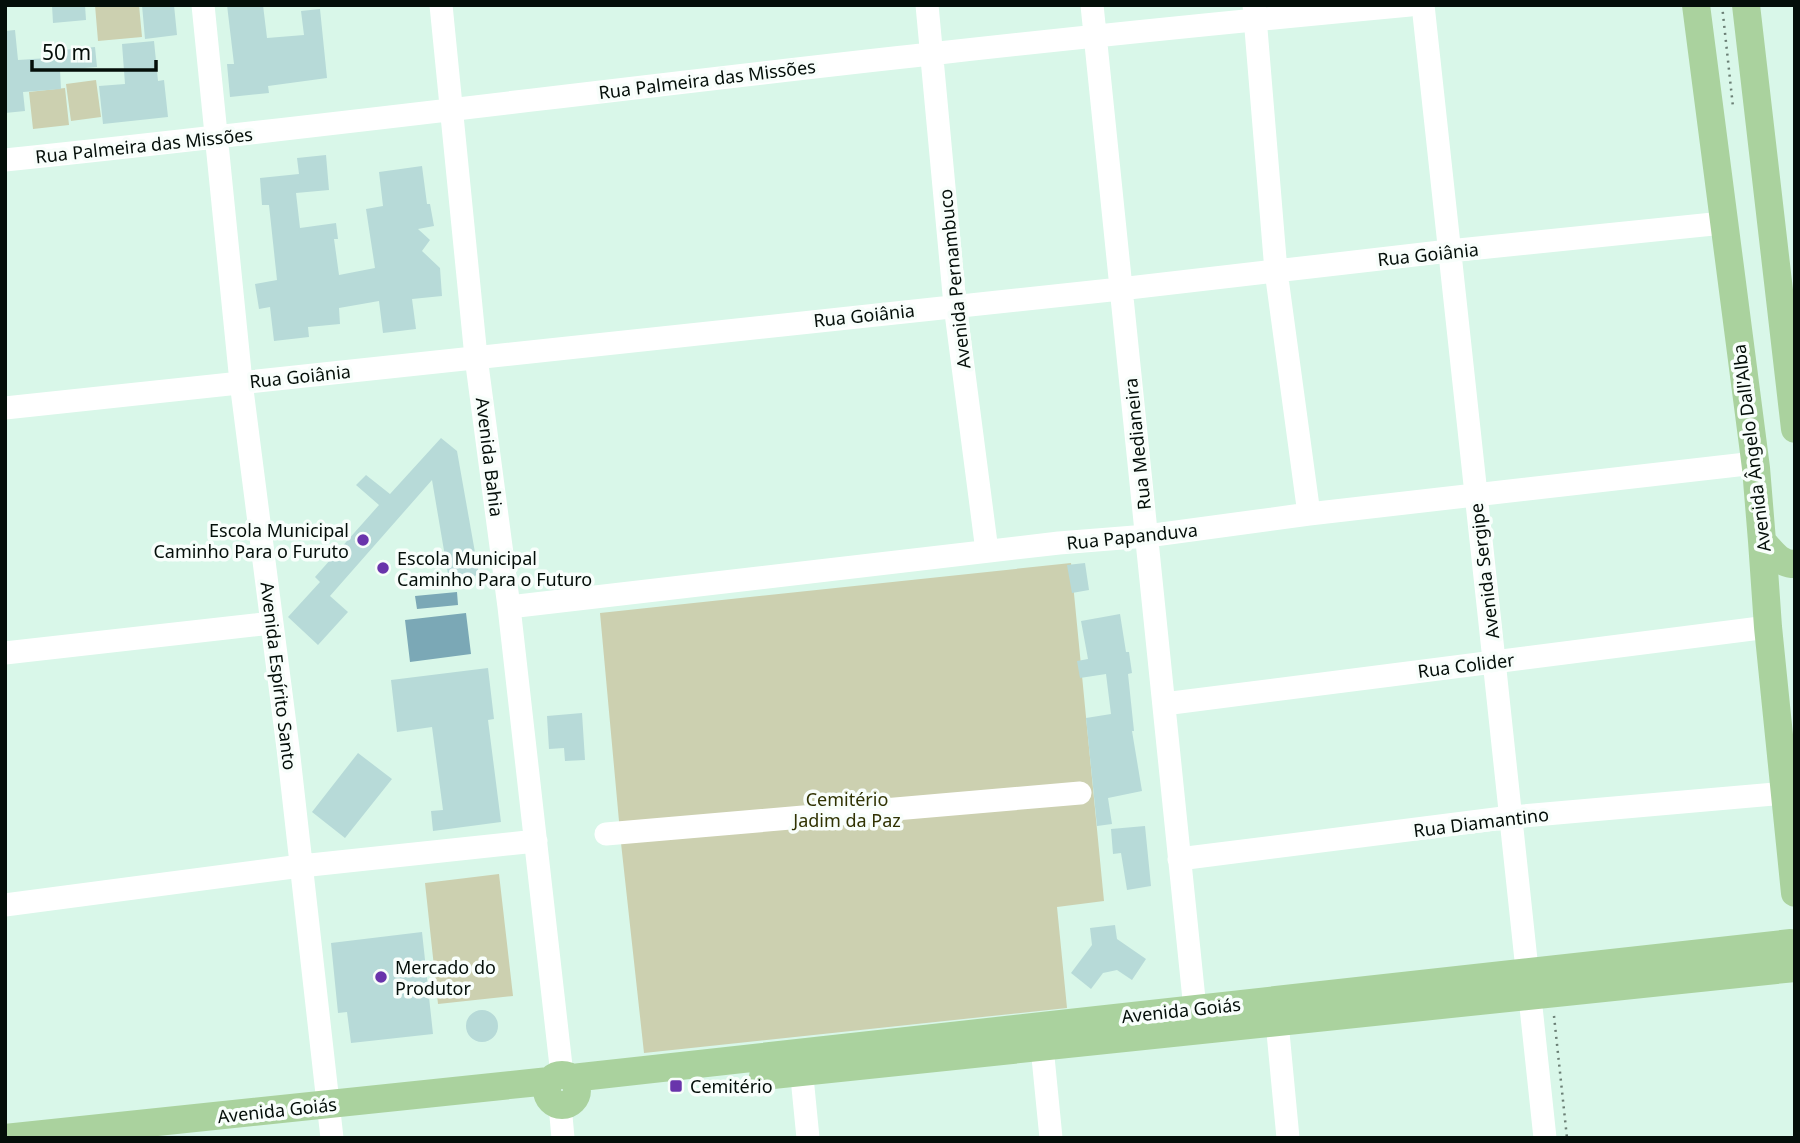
<svg xmlns="http://www.w3.org/2000/svg" width="1800" height="1143" viewBox="0 0 1800 1143" font-family="'Noto Sans',sans-serif">
<style>
.green{fill:#ccd0b0}
.water{fill:#7ba8b6}
.building{fill:#b7dad8}
.lines{fill:none;stroke-linecap:round;stroke-linejoin:round}
.path{stroke:#6b7f75;stroke-width:2.5;stroke-dasharray:2 5;stroke-linecap:butt}
.minor{stroke:#fff;stroke-width:23}
.major{stroke:#aad29e;stroke-width:28}
.poi-dot{fill:#6934ab;stroke:#f8fefb;stroke-width:2.5}
.labels{text-anchor:middle;dominant-baseline:central;stroke-width:7;stroke-linejoin:round;paint-order:stroke}
.street-label{font-size:18px;fill:#040e09;stroke:#f8fefb}
.poi-label{font-size:18px;fill:#040e09;stroke:#f8fefb;text-anchor:start}
.park-label{font-size:18px;fill:#303202;stroke:#f8fefb}
</style>
<rect width="100%" height="100%" fill="#d9f7e9"/>
<path class="green" d="M95,5H139L142,37L98,41Z
M96,80L101,117L71,121L66,84Z
M65,88L69,125L33,129L29,92Z
M1071,563L1104,901L1057,907L1067,1008L644,1053L621,843L600,613Z
M499,874L513,996L438,1004L425,883Z"/>
<path class="water" d="M457,592L458,605L417,609L415,596Z
M466,613L471,654L410,662L405,620Z"/>
<path class="building" d="M52,5H85L86,20L53,23Z
M142,5H174L177,35L145,39Z
M227,5H263L267,38L304,35L301,11L320,9L327,78L268,86L269,93L230,97L227,64H234Z
M15,30L18,60L63,57L62,50L95,47L97,67L60,70L61,89L23,92L25,111L5,113V31Z
M154,41L158,81L164,80L168,117L103,124L99,86L125,84L122,44Z
M326,155L329,190L296,193L300,228L336,223L338,239H334L339,275L375,268L366,209L383,206L379,172L422,166L427,204H430L434,226L418,229L430,240L422,251L440,268L442,296L412,299L416,329L383,333L379,301L339,308L340,324L308,327L309,337L274,341L270,307L259,309L255,284L277,280L269,205H262L260,178L299,174L297,158Z
M441,438L457,451L479,575L449,580L432,480L330,596L348,612L318,645L288,617L320,582L315,577L379,505L356,485L366,475L390,494Z
M1085,563L1089,590L1072,593L1067,565Z
M1120,614L1126,652H1129L1132,673L1128,674L1134,731H1132L1142,791L1108,798L1112,824L1097,826L1086,718L1111,714L1106,674L1080,678L1077,661L1088,659L1081,621Z
M488,668L494,719L488,720L501,822L433,831L431,811L443,810L432,727L397,732L391,680Z
M582,713L585,760L565,761L564,748L549,749L547,716Z
M358,753L392,779L345,838L312,812Z
M1145,826L1151,886L1127,890L1121,853L1113,854L1111,829Z
M1115,925L1117,939L1146,959L1132,980L1117,970L1103,973L1091,989L1071,973L1092,945L1090,928Z
M422,932L433,1034L351,1043L347,1012L338,1013L331,943Z
M466 1026a16 16 0 1 1 32 0a16 16 0 1 1-32 0Z"/>
<g class="lines">
<path class="path" d="M1722,5L1733,107
M1554,1016L1567,1138"/>
<path class="minor" d="M203,5L241,382L288,748L332,1138
M441,5L476,357L509,607L562,1075
M927,5L955,305L987,551
M1092,5L1195,1009
M1254,5L1276,271L1309,514
M1423,5C1463,383 1506,760 1545,1138
M5,160C314,128 621,88 930,54C1090,36 1250,20 1410,5
M5,408L1120,289L1449,251L1723,223
M509,607L1059,543L1147,536L1309,514L1755,463
M5,653L272,623
M1164,704L1768,627
M606,834L1080,793
M1179,859L1511,817L1785,793
M5,905L301,866L536,841
M1277,1022L1288,1138
M1042,1047L1051,1138
M800,1057L808,1138
M560,1105L563,1138"/>
<path class="major" d="M1696,5L1756,468L1762,541L1768,627L1795,893
M1746,5L1795,429
M1762,541C1772,552 1779,564 1795,564
M547 1090a15 15 0 1 1 30 0a15 15 0 1 1-30 0Z
M763,1076L1795,968
M572,1078L1791,943
M5,1138L549,1081"/>
</g>
<g class="poi-dot">
<circle cx="363" cy="540" r="7"/>
<circle cx="383" cy="568" r="7"/>
<circle cx="381" cy="977" r="7"/>
<rect x="669" y="1079" width="14" height="14" rx="3.5"/>
</g>
<g class="labels">
<g class="street-label">
<text transform="translate(707 79) rotate(-7)">Rua Palmeira das Missões</text>
<text transform="translate(144 145) rotate(-6)">Rua Palmeira das Missões</text>
<text transform="translate(1428 254) rotate(-6)">Rua Goiânia</text>
<text transform="translate(954 279) rotate(-96)">Avenida Pernambuco</text>
<text transform="translate(864 315) rotate(-6)">Rua Goiânia</text>
<text transform="translate(300 376) rotate(-6)">Rua Goiânia</text>
<text transform="translate(1137 444) rotate(-96)">Rua Medianeira</text>
<text transform="translate(1751 448) rotate(-97)">Avenida Ângelo Dall'Alba</text>
<text transform="translate(490 457) rotate(83)">Avenida Bahia</text>
<text transform="translate(1132 536) rotate(-6)">Rua Papanduva</text>
<text transform="translate(1484 571) rotate(-97)">Avenida Sergipe</text>
<text transform="translate(1466 665) rotate(-7)">Rua Colider</text>
<text transform="translate(279 676) rotate(83)">Avenida Espírito Santo</text>
<text transform="translate(1481 822) rotate(-7)">Rua Diamantino</text>
<text transform="translate(1181 1010) rotate(-6)">Avenida Goiás</text>
<text transform="translate(277 1110) rotate(-6)">Avenida Goiás</text>
</g>
<g class="poi-label">
<text x="349" y="530" text-anchor="end">Escola Municipal<tspan x="349" dy="21">Caminho Para o Furuto</tspan></text>
<text x="397" y="558">Escola Municipal<tspan x="397" dy="21">Caminho Para o Futuro</tspan></text>
<text x="395" y="967">Mercado do<tspan x="395" dy="21">Produtor</tspan></text>
<text x="690" y="1086">Cemitério</text>
</g>
<g class="park-label">
<text x="847" y="799">Cemitério<tspan x="847" dy="21">Jadim da Paz</tspan></text>
</g>
</g>
<rect width="1800" height="1143" fill="none" stroke="#040e09" stroke-width="14"/>
<path d="M32 60v10h124v-10" fill="none" stroke="#040e09" stroke-width="3.5"/>
<text x="42" y="60" font-size="21" fill="#040e09" stroke="#f8fefb" stroke-width="5" paint-order="stroke">50 m</text>
</svg>
